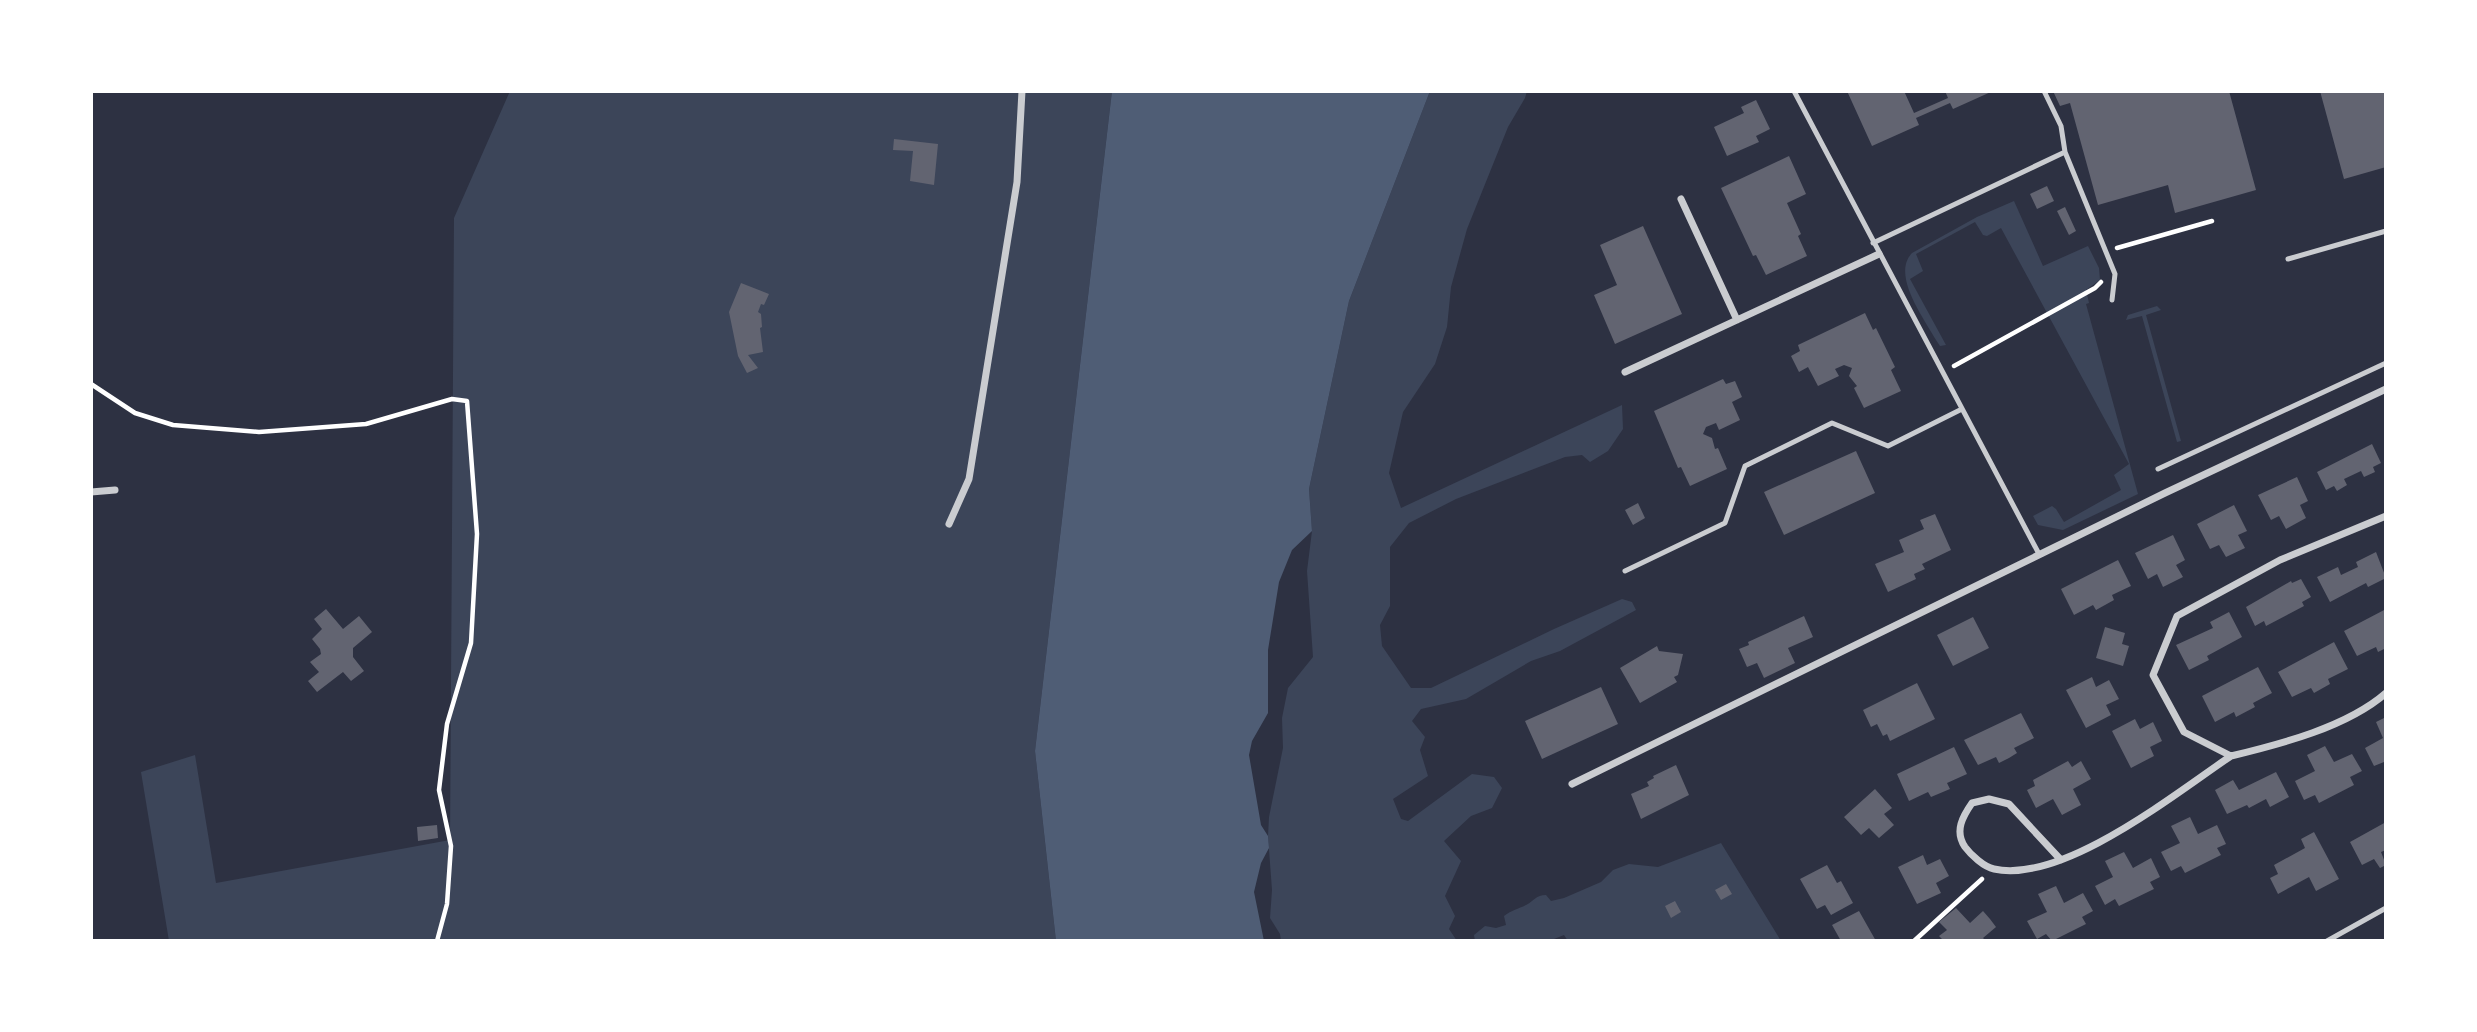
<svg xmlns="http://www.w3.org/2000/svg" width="2477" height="1032" viewBox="0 0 2477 1032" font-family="'Sofia Sans Condensed',sans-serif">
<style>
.green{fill:#3c4559}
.water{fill:#4f5d75}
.building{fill:#626471}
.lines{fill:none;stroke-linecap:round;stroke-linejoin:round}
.path{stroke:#fff;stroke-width:4.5}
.service{stroke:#caccd0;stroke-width:5}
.minor{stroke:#caccd0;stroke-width:7}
</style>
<rect width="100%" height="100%" fill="#2d3142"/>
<path class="green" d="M510,91H1112L1035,751L1056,941H169L141,772L195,755L216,883L450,840L454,218Z
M1430,91H1527L1525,98L1508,127L1467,229L1451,287L1447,327L1435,364L1403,412L1389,473L1401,508L1622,405L1623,429L1608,451L1590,462L1582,455L1565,457L1456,499L1409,523L1390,547V606L1380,625L1382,646L1411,688H1431L1554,629L1622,599L1632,602L1636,610L1560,651L1531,661L1466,699L1421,709L1412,721L1425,737L1420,750L1428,776L1393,799L1401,819L1408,821L1472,774L1494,777L1502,788L1492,808L1471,816L1444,841L1461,861L1445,896L1455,916L1449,929L1457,941H1281L1280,934L1270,918L1272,890L1268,836L1269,817L1283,748L1282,718L1288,688L1313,657L1307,571L1312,531L1309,489L1349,301Z
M2014,201L2043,266L2088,246L2099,268L2100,280L2086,290L2089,303L2086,304L2138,494L2063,530L2038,525L2033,516L2052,506L2056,509L2064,522L2121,490L2114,475L2129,464L2001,228L1987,236L1983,235L1975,222L1916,254L1923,271L1910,279L1946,345L1940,346L1936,340C1924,318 1891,275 1912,253L1977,217Z
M2157,306L2161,310L2146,315L2181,441L2177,442L2142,316L2126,320L2128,315Z
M1721,843L1781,941H1568L1564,935L1549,941H1475L1474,935L1485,926L1496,928L1506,925L1504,916C1512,910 1518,909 1526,905C1534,901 1536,895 1546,895L1551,901L1564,898L1601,882L1613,870L1629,864L1658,867Z"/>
<path class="water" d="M1112,91H1430L1349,301L1309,489L1312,531L1292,550L1279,582L1268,650V713L1252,741L1249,755L1261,825L1268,836L1269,848L1261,863L1254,892L1264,941H1056L1035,751Z"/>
<path class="building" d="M1847,91H1904L1914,113L1948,98L1945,91H1993L1953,109L1950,103L1916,118L1919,125L1872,146Z
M2053,91H2229L2256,190L2175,213L2168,185L2098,205L2070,103L2060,106Z
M2320,91H2386V167L2344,179Z
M1756,100L1770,129L1756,136L1759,142L1727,156L1714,127L1744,113L1741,107Z
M894,139L938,144L934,185L910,181L913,151L893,150Z
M1789,156L1806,194L1787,203L1801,234L1798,236L1807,256L1766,275L1756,255L1753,256L1721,188Z
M2047,186L2054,201L2037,209L2030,194Z
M2065,207L2076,231L2069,235L2057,211Z
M1643,226L1682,314L1615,344L1594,295L1617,285L1600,245Z
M741,283L769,294L764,305L761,304L758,312L761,314L762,327L760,328L763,352L748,355L758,368L747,373L738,356L729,312Z
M1865,313L1873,330L1876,328L1895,367L1891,370L1901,391L1864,408L1854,388L1857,386L1849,376L1852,368L1844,365L1835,369L1839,376L1818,386L1808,367L1799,372L1791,356L1800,351L1798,345Z
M1723,379L1726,384L1735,381L1742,397L1732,402L1740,420L1719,430L1716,423L1706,427L1703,434L1712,438L1715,449L1718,448L1727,469L1690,486L1681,467L1678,468L1654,411Z
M2372,444L2381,463L2373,467L2375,472L2364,477L2361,471L2344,479L2347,485L2337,491L2334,486L2326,490L2317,472Z
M1856,451L1875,493L1784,535L1764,492Z
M2297,477L2308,501L2300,505L2306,518L2286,529L2279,516L2271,520L2258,495Z
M1638,503L1645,518L1633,525L1625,510Z
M2234,505L2247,531L2238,535L2245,548L2226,557L2219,545L2210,549L2197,524Z
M1935,514L1951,550L1922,564L1925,569L1914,574L1916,579L1888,592L1875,564L1904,552L1899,540L1924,529L1920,520Z
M2173,535L2185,560L2176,565L2183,577L2163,587L2157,574L2148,579L2135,553Z
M2376,552L2386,578L2368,587L2366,583L2330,602L2317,577L2338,567L2341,575L2358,567L2356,562Z
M2118,560L2131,586L2112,595L2114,600L2096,610L2093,605L2074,615L2061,589Z
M2301,579L2311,597L2302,602L2304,606L2266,626L2264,621L2255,626L2246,607L2291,581L2292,583Z
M326,609L343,629L359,616L372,632L353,648V657L364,671L351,681L343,672L317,692L308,681L319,672L310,662L321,654L320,649L312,639L322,629L314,619Z
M2386,609V648L2378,652L2376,647L2357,656L2344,631Z
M2229,612L2242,637L2207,656L2209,660L2189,670L2176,645L2213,628L2210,622Z
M1804,616L1813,637L1788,648L1795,663L1764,678L1757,663L1747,667L1739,649L1749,645L1748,642Z
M1973,617L1989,648L1953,666L1937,635Z
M2105,627L2125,633L2122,644L2129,646L2123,666L2096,658Z
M2334,642L2348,669L2328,679L2330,684L2314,693L2311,688L2292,697L2278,672Z
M1657,646L1659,651L1683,654L1678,675L1674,677L1677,682L1640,703L1620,668Z
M2258,667L2272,693L2253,703L2255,707L2236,717L2234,712L2215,722L2202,696Z
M2092,677L2096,687L2109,680L2119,699L2106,705L2111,715L2086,728L2066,690Z
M1917,683L1935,719L1890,741L1887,734L1883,736L1877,724L1871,727L1863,710Z
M1601,687L1618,724L1542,759L1525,721Z
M2021,713L2034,738L2014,748L2017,753L2009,758L1999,763L1996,757L1978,765L1964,740Z
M2386,717V765L2384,762L2374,766L2365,748L2383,738L2376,722Z
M2135,719L2140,729L2153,722L2162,741L2150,747L2154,756L2131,768L2112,731Z
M2325,746L2334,762L2352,754L2362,771L2350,777L2354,785L2319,803L2315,795L2304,800L2295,781L2315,771L2307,755Z
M1954,747L1967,774L1947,783L1950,789L1931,797L1928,792L1909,801L1897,774Z
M2068,761L2072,767L2081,761L2091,779L2073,789L2081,805L2062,815L2053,799L2036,808L2027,790L2035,786L2033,780Z
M1676,765L1689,795L1641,819L1631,794L1649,786L1647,782L1654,778L1653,776Z
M2276,772L2289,797L2270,807L2266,799L2249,808L2247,805L2227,814L2215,790L2233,780L2239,790Z
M1875,789L1892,808L1884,814L1894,825L1879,838L1869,828L1861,835L1844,817Z
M2190,817L2198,834L2217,825L2226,844L2217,848L2221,855L2185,873L2181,866L2171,871L2161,852L2180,843L2171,826Z
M2386,822V850L2381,852L2386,865L2380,868L2374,859L2362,865L2350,842Z
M437,825L438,838L418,841L417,827Z
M2314,832L2339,879L2316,891L2309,877L2278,894L2270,878L2278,874L2274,865L2305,848L2301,839Z
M2124,852L2133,868L2151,858L2160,877L2150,882L2154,889L2119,906L2115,899L2105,905L2095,886L2113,877L2105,861Z
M1923,855L1927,865L1940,859L1949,876L1936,883L1941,893L1917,904L1898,867Z
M1827,865L1837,883L1841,881L1853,903L1831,915L1825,905L1817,909L1800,879Z
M1726,884L1732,894L1721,900L1715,890Z
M2056,886L2064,903L2083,893L2093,911L2082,917L2086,924L2052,941L2046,934L2037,939L2027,921L2047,912L2038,894Z
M1675,901L1681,912L1671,918L1665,906Z
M1956,908L1970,923L1983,911L1990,919L1996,927L1983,938L1986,941H1944L1939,936L1947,930L1939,922Z
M1859,911L1876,941H1841L1832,925Z"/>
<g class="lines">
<path class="path" d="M2117,248L2212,221
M1954,366L2095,288L2101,282
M91,384L135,413L173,425L259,432L366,424L452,399L467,401L477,534L471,643L447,724L439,790L451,846L447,904L437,941
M1914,941L1982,879"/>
<path class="service" d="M1794,91L2039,554
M2044,91L2061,126L2065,152L2115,274L2112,300
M1873,243L2065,152
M2288,259L2386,231
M2158,469L2386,363
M1625,571L1725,523L1745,466L1832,423L1888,446L1962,409
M2327,941L2386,908"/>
<path class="minor" d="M1681,199L1737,320
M1625,372L1879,254
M91,492L115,490
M2386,516L2280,560L2177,616L2153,675L2184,732L2231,756C2281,744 2347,727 2386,693
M949,524L969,479L1017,182L1022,91
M1572,784L2165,493L2386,389
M2061,860L2009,804L1989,799L1972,803C1963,816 1954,831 1965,847C1971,855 1984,867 1994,869C2063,884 2176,793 2231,756"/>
</g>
<rect width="2477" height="1032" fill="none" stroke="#ffffff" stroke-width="186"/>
</svg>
